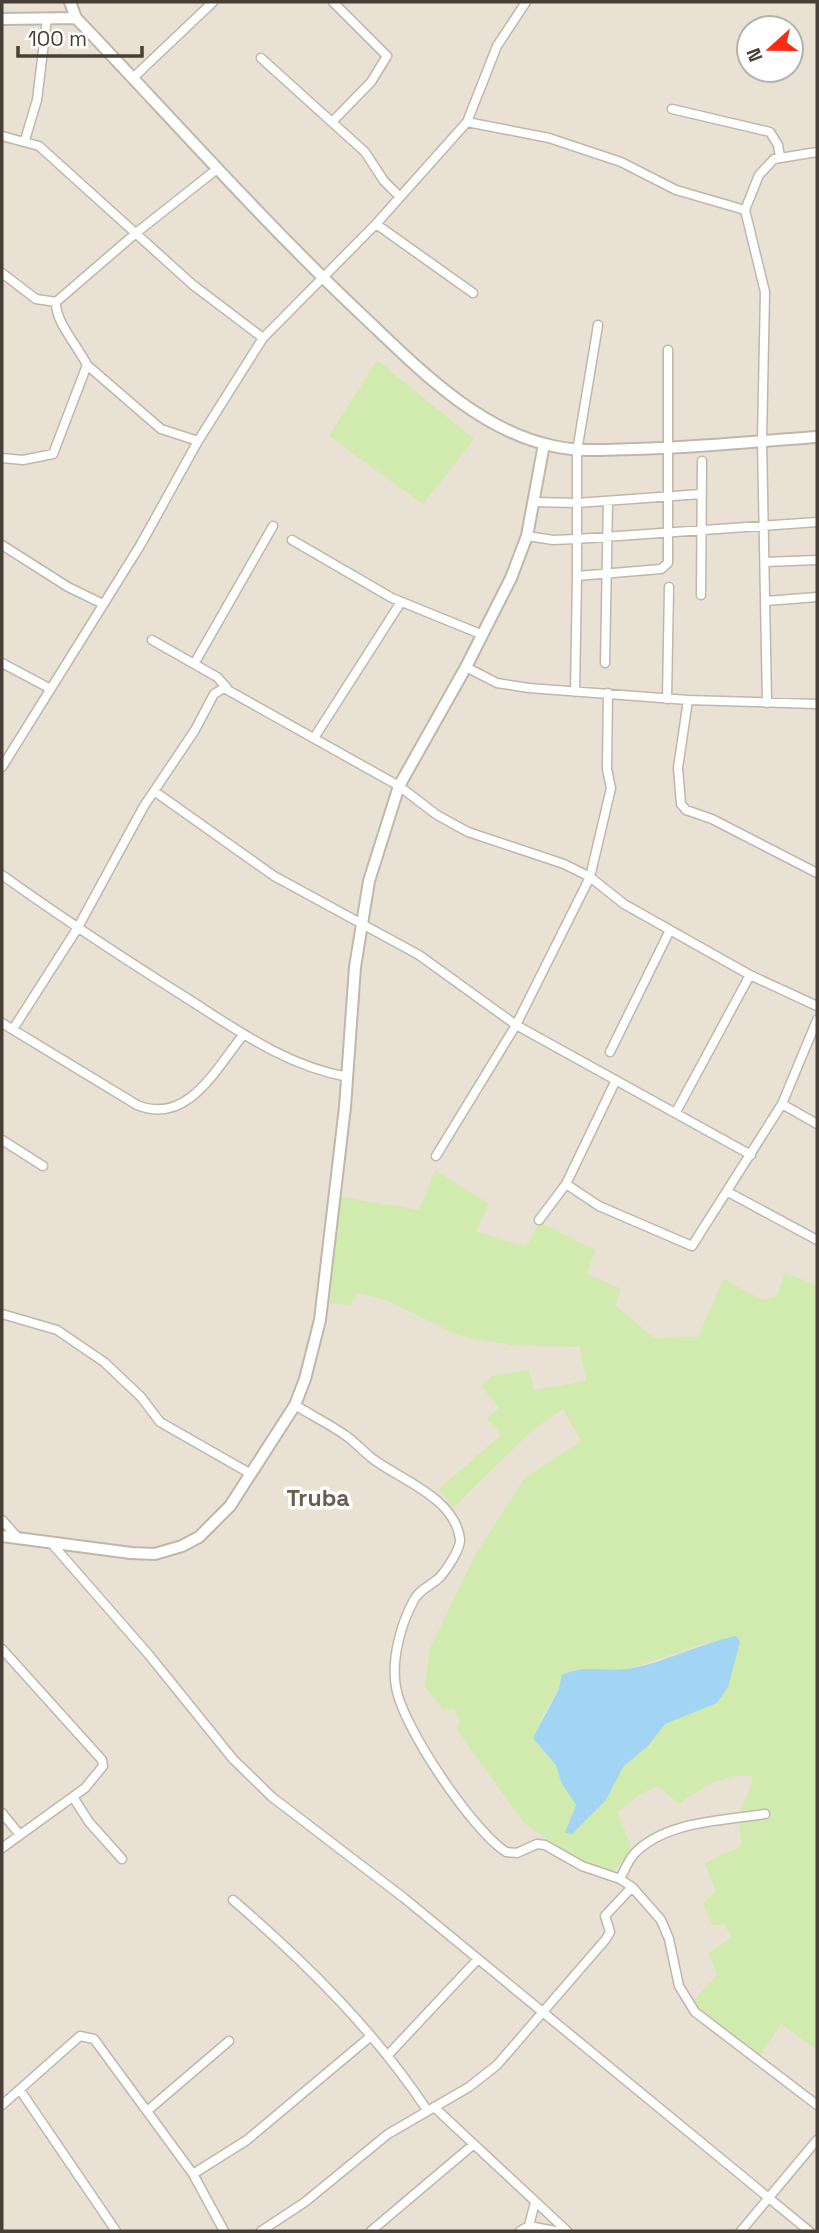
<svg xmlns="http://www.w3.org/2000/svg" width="819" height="2233" viewBox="0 0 819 2233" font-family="'Space Grotesk',sans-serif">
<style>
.residential{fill:#e8e1d4;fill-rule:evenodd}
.green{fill:#d1eaae;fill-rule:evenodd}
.water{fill:#a1d5f3}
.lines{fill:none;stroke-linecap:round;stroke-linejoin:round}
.minor-casing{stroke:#c0b7a9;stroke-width:11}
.tertiary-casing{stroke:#c0b7a9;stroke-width:14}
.minor{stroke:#fff;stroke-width:8}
.tertiary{stroke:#fff;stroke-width:10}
.labels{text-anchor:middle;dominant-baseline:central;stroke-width:7;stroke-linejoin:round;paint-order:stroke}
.quarter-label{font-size:23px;font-weight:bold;fill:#6a5d4c;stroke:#fff}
</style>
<rect width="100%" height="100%" fill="#f4efe7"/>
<path class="residential" d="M2,2H817V2231H2ZM749,28H791V70H749Z"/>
<path class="green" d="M377,360L474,439L423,504L329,436Z
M435,1170L489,1204L476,1231L526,1247L540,1222L595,1250L587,1274L621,1289L615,1305L654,1338L698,1337L723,1279L762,1300L777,1296L785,1273L817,1285V2050L781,2024L760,2056L705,2015L692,2002L717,1975L709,1953L732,1937L724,1924L712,1925L703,1903L716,1891L705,1863L741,1846L739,1813L752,1784L751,1776C725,1773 699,1789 679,1804L658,1786L640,1794L617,1813L631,1845L626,1858L611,1872L573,1857L524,1823L457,1730L459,1721L453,1708L444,1711L425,1686L430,1648L476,1553L525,1478L581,1441L563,1409L530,1432L453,1508L439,1489L501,1435L487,1418L499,1408L481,1386L491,1376L529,1370L534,1390L586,1381L580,1347L511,1345L460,1336L386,1300L358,1293L350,1305L330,1303L340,1197L419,1210ZM711,1641L682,1715L665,1724L649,1745L623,1767L606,1800L576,1805L561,1782L542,1717L571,1670L629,1669Z"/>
<path class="water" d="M736,1636L740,1642L728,1687L717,1703L665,1724L649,1745L623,1767L606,1800L572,1834L565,1833L576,1805L561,1782L556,1765L533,1738L559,1689L562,1675C581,1665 605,1671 626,1669C657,1666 701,1643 736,1636Z"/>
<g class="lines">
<g class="minor-casing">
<path id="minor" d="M261,58L365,152L384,181L400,197
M134,77L213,2
M672,109L770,132L778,145L780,157
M332,122L371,82L387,56L333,2
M467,122L497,46L526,2
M2,136L39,146L193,285L263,338
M25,140L37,100L47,18
M376,224L473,293
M2,273L36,299L56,302L136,233L217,169
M56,302C55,322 78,346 87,365
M598,325L577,451V576L661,569L668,563V350
M2,458L23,460L53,454L87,365L161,429L198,441
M535,502L577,503L701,494
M527,536L553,540L576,539L817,522
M292,540L392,598L483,635
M2,545L68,587L103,604
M765,562L817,560
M701,595L702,461
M766,601L817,597
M152,640L217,677L227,688
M2,663L49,688
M605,663L608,501
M194,664L273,526
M466,667L497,683L529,688L688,700L817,704
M575,692L577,576
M667,699L669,587
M688,700L678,768L681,804L686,810L712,819L817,873
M767,703L762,440L765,292L745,210L759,175L774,159L817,152
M314,738L401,602
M2,767L141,544L198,441L263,338L376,224L467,122L549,138L621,162L676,190L745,210
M154,791L274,876L419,955L516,1025L751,1155
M2,875C62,918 123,958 185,997C237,1030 286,1066 348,1077
M2,1023L137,1105C188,1126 216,1068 244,1034
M13,1029L77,929L144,806L195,730L214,694L224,688L399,786L437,815L468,832L564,864L590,877L624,904L670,930L750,975L817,1006
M610,1052L670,930
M782,1104L817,1124
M676,1112L750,975
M2,1140L43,1166
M436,1156L516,1025L590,877L611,788L607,769L608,693
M566,1184L599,1206L692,1246L782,1104L817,1020
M728,1192L817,1240
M539,1220L566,1184L615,1082
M2,1314L57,1330L104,1362L141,1397L160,1422L251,1474
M295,1405C311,1415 329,1424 345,1435C355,1442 363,1451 373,1459C401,1480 455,1498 460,1539C461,1548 447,1569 441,1576C432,1586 421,1587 414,1600C401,1623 391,1660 396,1687C402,1726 472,1830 506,1852L517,1853L537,1844L545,1845L582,1866L620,1879L632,1887L661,1920L669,1939L679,1986L695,2012L817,2105
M2,1520L19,1539
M53,1545L149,1655L233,1759L272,1797L404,1898L809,2231
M2,1649L102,1760L103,1766L85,1788L2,1848
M73,1797L89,1822L122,1859
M2,1813L20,1835
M620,1879C624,1871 628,1861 634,1854C665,1821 722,1821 765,1814
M233,1900C305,1962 374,2030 427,2110
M388,2055L478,1959
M20,2090L116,2231
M2,2105L80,2036L94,2039L193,2174L224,2231
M434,2107L567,2231
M147,2111L229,2041
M193,2174L247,2140L371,2036
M529,2226L535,2202
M261,2231L305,2202L388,2134L469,2087L497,2065L606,1939L610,1932L605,1916L632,1887
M371,2231L474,2144
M520,2231L529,2226L555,2231
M741,2231L817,2140"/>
</g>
<g class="tertiary-casing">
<path id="tertiary" d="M70,2L76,18C171,117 262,221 363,316C417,367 477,430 553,446C579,452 605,450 632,449C694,448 755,441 817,437
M2,19L76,18
M2,1536L131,1553L155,1554L182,1546L199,1537L230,1506L295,1405L305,1379L320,1320L345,1107L355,967L369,881L399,786L466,667L511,578L527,536L544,444"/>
</g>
<use href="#minor" class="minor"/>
<use href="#tertiary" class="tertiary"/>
</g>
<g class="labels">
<g class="quarter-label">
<text x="318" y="1498">Truba</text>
</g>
</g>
<rect width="819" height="2233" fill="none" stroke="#473f35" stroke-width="7"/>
<g transform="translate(770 49) rotate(249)"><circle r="33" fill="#ffffff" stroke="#b5b2ae" stroke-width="2"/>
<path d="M0-5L12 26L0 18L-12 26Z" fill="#ff2b12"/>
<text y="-10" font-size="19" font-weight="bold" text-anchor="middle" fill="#473f35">N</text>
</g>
<path d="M18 46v10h124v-10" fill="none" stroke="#473f35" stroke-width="3.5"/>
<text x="28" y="46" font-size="21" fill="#473f35" stroke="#ffffff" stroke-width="5" paint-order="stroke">100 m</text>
</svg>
